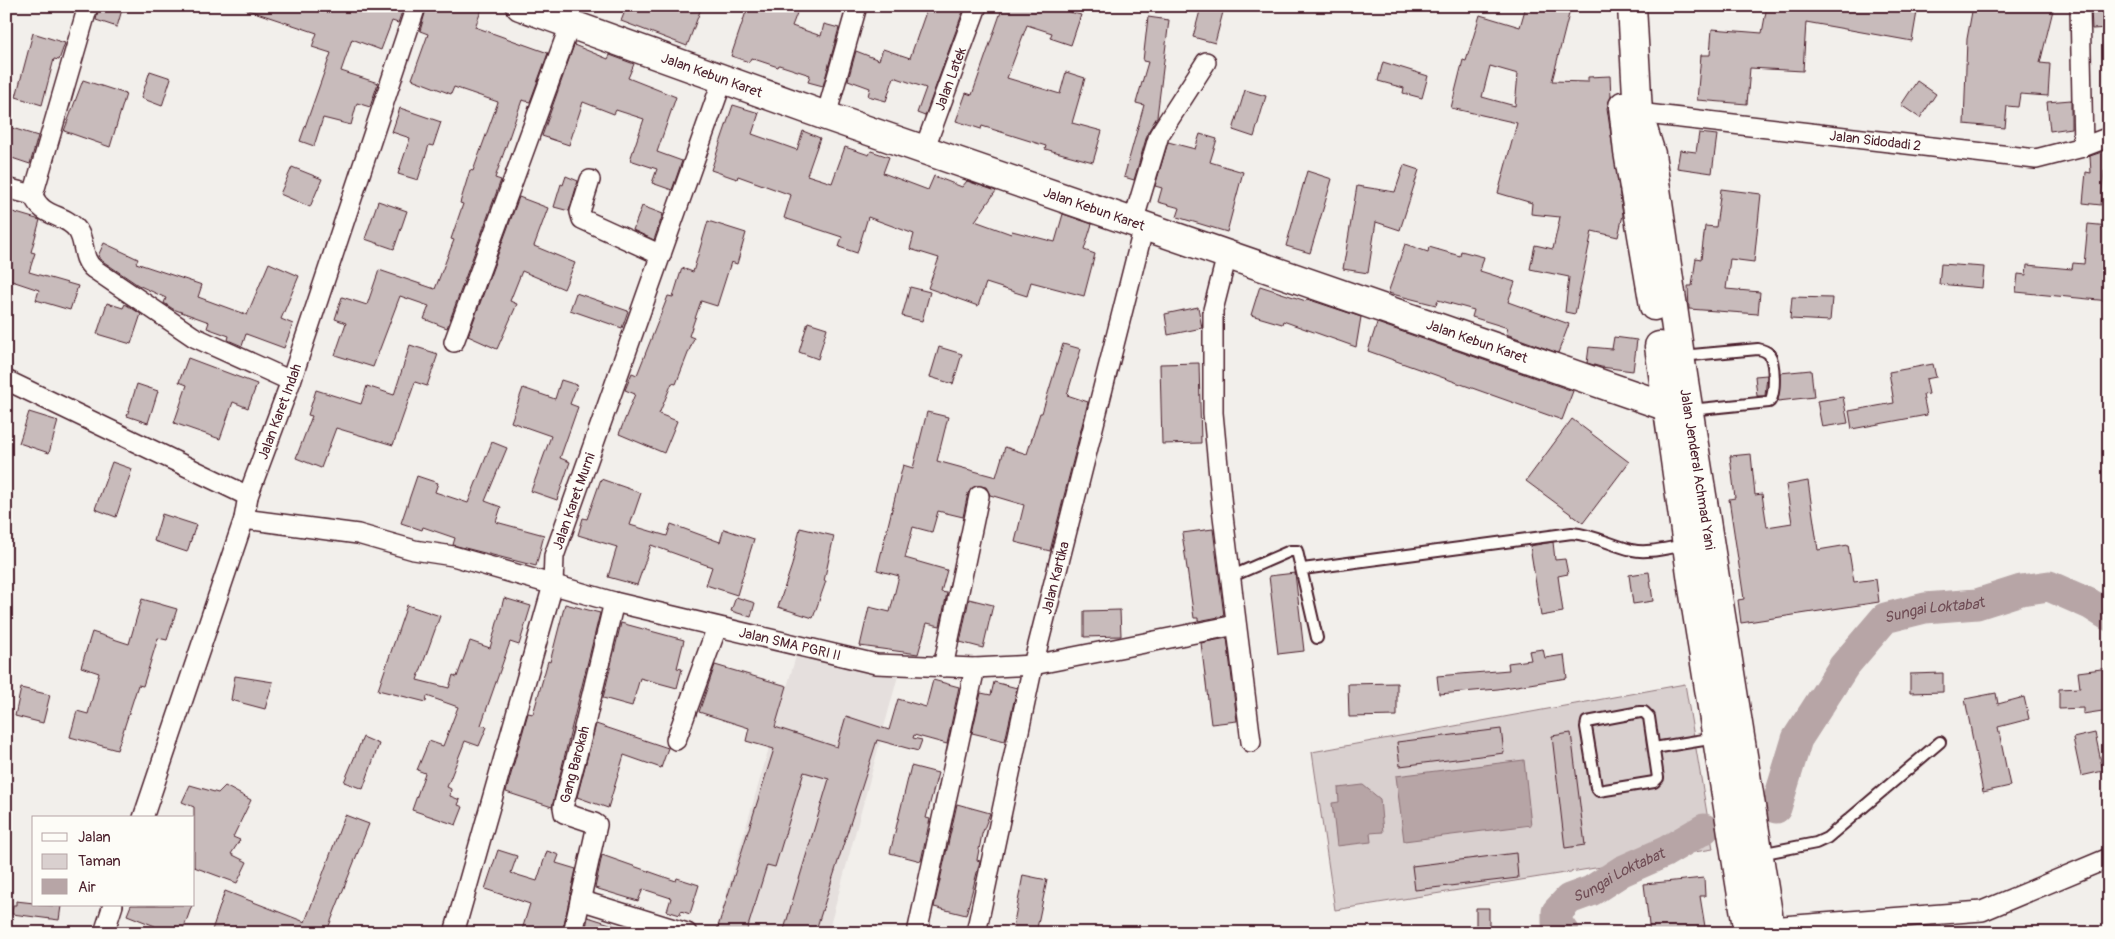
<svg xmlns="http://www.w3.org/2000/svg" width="2115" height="939" viewBox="0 0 2115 939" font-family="Pangolin,sans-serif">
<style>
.built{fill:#e5dfdd}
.green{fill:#d9d0cf;stroke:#92787d}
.water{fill:#b7a5a6;stroke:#8b6f75}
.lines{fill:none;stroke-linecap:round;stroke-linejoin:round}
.river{stroke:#b7a5a6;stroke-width:31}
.building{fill:#c8bbbb;stroke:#4a1f2b;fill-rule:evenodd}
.service-casing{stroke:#4a1f2b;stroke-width:14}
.minor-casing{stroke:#4a1f2b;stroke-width:22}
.primary-casing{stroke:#4a1f2b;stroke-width:31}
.trunk-casing{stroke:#4a1f2b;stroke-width:31}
.service{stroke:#fdfcf7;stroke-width:10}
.minor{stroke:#fdfcf7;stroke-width:19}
.primary{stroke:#fdfcf7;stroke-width:28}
.trunk{stroke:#fdfcf7;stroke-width:28}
.labels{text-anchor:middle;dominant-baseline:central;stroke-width:5;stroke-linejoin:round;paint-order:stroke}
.street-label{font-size:14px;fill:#4a1f2b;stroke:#fdfcf7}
.water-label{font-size:15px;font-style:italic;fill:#704e56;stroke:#fdfcf7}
</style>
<rect width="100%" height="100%" fill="#f2efeb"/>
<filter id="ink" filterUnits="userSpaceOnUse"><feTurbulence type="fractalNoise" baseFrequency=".02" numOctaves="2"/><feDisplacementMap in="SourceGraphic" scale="10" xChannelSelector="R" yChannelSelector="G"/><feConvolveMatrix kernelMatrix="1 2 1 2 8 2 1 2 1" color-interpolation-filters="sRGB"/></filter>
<g filter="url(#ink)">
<path class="built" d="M796,656L898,676L828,933H715Z"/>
<path class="green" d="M1685,684L1713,849L1335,910L1312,752Z"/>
<path class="water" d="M1524,760L1531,825L1404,841L1396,776Z
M1363,785L1380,799L1383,832L1370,833L1371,842L1337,846L1332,803L1339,802L1338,788Z"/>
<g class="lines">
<g class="river">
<path id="s1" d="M1776,808L1797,739L1844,666L1885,618L1925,608L1977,604L2021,590L2049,586L2090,604L2109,616"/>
<path id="s2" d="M1564,933L1557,923V912L1569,899L1591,891L1622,871L1665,852L1704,829"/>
</g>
</g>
<path class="building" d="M99,6H123L117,27L96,20Z
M245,6H404L398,23L392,21L381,50L352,39L341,71L378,83L370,107L357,103L351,125L323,118L314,146L300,141L331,53L312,47L317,33L245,9Z
M427,6H483L475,27L548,53L530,102L522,100L495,178L501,180L447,328L424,319L429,306L400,296L373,367L335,355L346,323L335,319L342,297L367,305L379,270L435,289L454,240L451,239L463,204L460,203L470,170L473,171L498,102L454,87L451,94L412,79L427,37L428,34L420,31Z
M627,6H702L687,46L621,21Z
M748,6H778L797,13L792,26L821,36L824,24L839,28L823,86L808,82L810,75L779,65L778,67L751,58L749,62L731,56Z
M928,6H965L925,116L917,113L926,88L894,77L886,101L868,96L870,88L848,80L856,51L879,60L883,49L910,58Z
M1003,6H1049L1081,15L1071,45L1050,38L1052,33L1027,25L1007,78L1060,94L1066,72L1085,78L1072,123L1102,131L1093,162L1045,149L1046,146L982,126L981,129L956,121L966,93L972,95Z
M1526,6H1571L1552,81L1588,82V77L1610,76L1611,97L1607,108L1623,215L1618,237L1592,231L1575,314L1565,312L1569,277L1530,269L1535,245L1553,249L1560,217L1531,214L1532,203L1498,193L1517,123L1451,108L1463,60L1466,61L1480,15L1520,27ZM1490,66L1518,74L1515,106L1482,97Z
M1767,6H1918L1912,41L1806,22L1803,71L1750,68L1747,104L1697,100L1701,55H1710L1712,29L1762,33Z
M1973,6H2054L2040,63L2050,64L2048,96L2020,94L2018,107L2007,106L2005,128L1964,124L1967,39Z
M1201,7L1223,12L1215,43L1193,37Z
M2109,7V28L2092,29L2091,8Z
M1148,17L1169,20L1157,117L1148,132L1134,180L1124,177L1144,105L1136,103L1148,62L1143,61Z
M33,33L65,43L59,60L54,59L42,105L16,97Z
M574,45L608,59L610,55L634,64L628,78L676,97L657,152L682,161L672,190L652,183L657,169L630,160L644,119L616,110L614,114L583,102L569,145L542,136Z
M1383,62L1428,76L1422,98L1403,93L1404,88L1378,81Z
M150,71L171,78L162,106L141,98Z
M83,80L126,94L110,147L64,131Z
M1917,81L1936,94L1920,118L1901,105Z
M1245,90L1266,96L1254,137L1233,130Z
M2071,100V128L2050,131L2047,102Z
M733,105L759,113L752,134L797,150L803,131L820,138L807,175L832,183L845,147L869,155L871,151L889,157L883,173L928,190L934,176L962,187L967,181L996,191L975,221L1011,234L1012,231L1055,242L1063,214L1092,224L1084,250L1095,254L1084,296L1031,282L1027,296L986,283L978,306L928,288L939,258L910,249L914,234L868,217L857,253L839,247L842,237L784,218L791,195L738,176L737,179L711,170Z
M400,108L441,122L433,146L429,145L418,180L398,174L410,138L392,132Z
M12,128L38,136L30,164L6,156V144Z
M1699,133L1717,135L1712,173L1677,168L1680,150L1696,152Z
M1200,134L1217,139L1210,162L1243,172L1227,232L1177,217L1180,208L1158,202L1162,188L1155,186L1168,142L1195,149Z
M2108,150L2109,170L2104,171L2101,205L2083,203L2086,172L2091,173L2090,156Z
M1404,165L1419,170L1400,230L1376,222L1368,273L1343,269L1357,186L1395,192Z
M292,167L322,179L310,207L280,194Z
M1307,171L1332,179L1310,253L1286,246Z
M566,176L578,181L569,211L554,207L561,184L563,185Z
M1721,189L1761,194L1754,262L1730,259L1726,289L1760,292L1758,314L1689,309L1688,286H1692L1696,258L1701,259L1705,226L1716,227Z
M519,197L548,208L534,246L575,263L564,289L522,271L510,301L517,304L497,349L468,336Z
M378,201L407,211L394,249L365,239Z
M642,206L663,214L654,240L633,230Z
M6,210L40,220L31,252L35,253L29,272L78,286L70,310L36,300L39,290L6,279Z
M708,221L746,233L737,264L731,262L717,306L701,301L689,336L694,338L676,384L672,383L659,414L677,421L664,453L619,434L635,394L625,390L632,373L637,375L668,296L673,297L682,268L693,272Z
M2088,224L2109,226V301L2016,292L2018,274L2026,275L2027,265L2072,269L2073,263L2084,264Z
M104,243L138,259L136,263L202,285L198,297L247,315L269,263L299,276L281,319L293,324L284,348L246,334L242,346L228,340L229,336L207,328L209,322L173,309L164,303L166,298L138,285L101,260L98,256Z
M1405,244L1428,252L1429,247L1460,256L1461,251L1484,257L1480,271L1515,282L1508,302L1569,324L1558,353L1506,334L1508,328L1472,317L1474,310L1438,300L1436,305L1388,293Z
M1941,264L1984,267L1982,288L1939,284Z
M1260,286L1306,301L1307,299L1361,317L1356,347L1283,321L1282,324L1251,315Z
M910,287L930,292L922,321L902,316Z
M576,293L628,311L622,328L570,310Z
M1792,297L1832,298L1830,321L1790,319Z
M107,303L123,308L125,304L141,314L131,344L97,334Z
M1198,307L1202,328L1168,335L1165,314Z
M808,322L827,328L818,359L799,352Z
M1377,323L1573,391L1562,420L1368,351Z
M1614,337L1637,340L1633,371L1601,367L1587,363L1589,347L1612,349Z
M1063,344L1081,349L1067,395L1088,402L1050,551L1015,542L1024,505L990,495L986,487L975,486L968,493L963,517L938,511L932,532L913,527L905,558L947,570L941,592L947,593L940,626L927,623L918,654L860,646L869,607L890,612L899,576L877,570L903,465L913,468L927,412L948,417L937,461L996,477L1005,447L1027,454L1040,413H1042Z
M410,345L438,354L427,386L415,382L393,445L336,428L321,468L296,458L312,416L308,415L316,390L361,404L367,386L394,395Z
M939,347L962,354L953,384L930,377Z
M188,358L257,384L248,408L233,402L220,439L174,423L187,385L179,382Z
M1199,363L1201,443L1162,444L1160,364Z
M1933,364L1936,377L1926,379L1929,394L1923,395L1927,415L1852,429L1849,411L1894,403L1889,372Z
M1811,370L1814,397L1778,401L1780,373Z
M1767,375L1765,396H1757L1755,376Z
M561,380L577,385L570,404L578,407L560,458L570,462L557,500L531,491L551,436L511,422L523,388L555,399Z
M137,384L158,391L148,423L127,416Z
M1843,397L1848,423L1822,427L1817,401Z
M29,412L58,421L49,453L19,443Z
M1572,419L1629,462L1583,523L1526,481Z
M492,442L507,448L485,501L501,507L496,522L544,535L536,566L453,545L455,538L423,527L422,530L401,523L417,476L438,483L435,492L468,503Z
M1751,454L1755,495L1762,494L1767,527L1792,523L1786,485L1808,481L1818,550L1848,545L1854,582L1876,579L1879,602L1741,623L1738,600L1744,599L1729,499L1735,498L1730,456Z
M112,462L132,469L116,517L95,509Z
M601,479L641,493L630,525L667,536L671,524L720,542L724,529L754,539L737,595L706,585L712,567L651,545L637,585L608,577L617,547L578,535L583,518L587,519Z
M162,514L196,525L187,552L154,541Z
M800,528L834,536L824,581H826L813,618L778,607L792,565Z
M1213,529L1224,616L1198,621V618H1194L1182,533Z
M1553,542L1555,560L1565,559L1568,574L1558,576L1563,612L1541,616L1530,546Z
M1649,572L1653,601L1633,604L1629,575Z
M1295,573L1304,651L1278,654L1269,576Z
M736,597L755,603L751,617L731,611Z
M504,598L531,606L519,645L510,642L481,725L487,727L479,746L465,741L447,787L451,789L450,796L460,800L458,805L463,807L456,825L412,810L425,773L417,770L429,741L443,746L458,707L427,696L426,702L378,690L407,605L440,616L417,680L449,688L453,675L457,677L470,641L490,648Z
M142,599L177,609L167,640L158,638L143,686L138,685L117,750L70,737L77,711L88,714L99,673L81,667L92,632L129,644Z
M969,599L993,605L983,648L960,642Z
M565,604L600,613L552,807L506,792L528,713L533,714L548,661L550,662Z
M1120,610L1121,636L1084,637V611Z
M621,623L684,640L677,668L682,669L677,688L640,678L632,706L603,698Z
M1227,638L1237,721L1211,724L1201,643Z
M1543,649L1545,658L1564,655L1567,678L1498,689L1439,694L1437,676L1509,670L1508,663L1531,660L1529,651Z
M715,665L787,686L775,727L837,747L846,716L889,730L898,699L926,707L933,680L959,687L947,744L914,735L913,738L922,740L918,751L877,740L815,933H783L829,779L804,772L775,867L767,865L746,933H716L774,749L746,741L749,728L699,712Z
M2109,668V710L2083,714V708L2059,709V689L2080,688L2078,672Z
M1943,673V692L1910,693V674Z
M235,676L273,682L265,709L231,700Z
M994,682L1017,688L1005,741L972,733L981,693L991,695Z
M1397,683V716L1349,717L1348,684Z
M21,688L50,695L43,723L15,716Z
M1996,693L1998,704L2024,697L2029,719L1998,727L2010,786L1983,792L1965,699Z
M596,724L668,748L661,768L624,755L608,808L577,797Z
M1501,729L1504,753L1400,766L1397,742Z
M1571,733L1585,845L1565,848L1552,736Z
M2095,733L2103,771L2081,776L2073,738Z
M363,737L379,744L363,789L344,782Z
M911,766L938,773L926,818L930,819L921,861L890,853Z
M190,785L218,793L225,786L251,800L233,837L240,840L231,854L247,862L237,883L194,867V807L182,802Z
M957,804L990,813L982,834L977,860L980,861L966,915L934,907Z
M345,815L369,824L327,931L331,933H211L225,891L305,922Z
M498,850L517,856L511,873L537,881L547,851L559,855L556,863L576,869L562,933H521L530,904L485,889Z
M1516,853L1518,878L1415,890L1412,866Z
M602,855L676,881L677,878L699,885L690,914L681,911L680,915L667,911L671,898L643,889L638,901L595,888Z
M1023,875L1047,880L1036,933H1012Z
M1704,878L1705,896H1700L1706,933H1650L1644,884Z
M16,901L34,903V905L61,906L59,920L12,914L13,905H16Z
M131,905H192L182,933H153L155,926L127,915Z
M1476,908H1489V933H1476Z
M588,917L629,930L628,933H585Z"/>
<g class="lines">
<g class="service-casing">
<path id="service" d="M1681,356L1758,349C1763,350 1766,351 1769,354C1775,362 1776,396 1769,402L1690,410
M1303,569L1572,533C1594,535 1611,545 1632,550C1648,554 1670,547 1686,545
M1230,577L1290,551H1297L1317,638
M1640,712H1644L1649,717L1658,778L1654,782L1599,791L1596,787L1586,727L1587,722Z
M1654,748L1716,738
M1760,854L1816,843L1827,838L1940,742"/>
</g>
<g class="minor-casing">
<g id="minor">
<path d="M2080,6L2083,147"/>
<path id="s3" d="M1638,113L2036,159L2083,147L2109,137"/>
<path d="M826,116L857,6"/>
<path id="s4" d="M924,150L977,6"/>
<path d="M590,180L580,212L582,219L661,255"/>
<path d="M6,188L33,195L88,6"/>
<path d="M33,195C42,219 66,213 78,231C86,243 81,259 94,269L194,337L291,381"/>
<path d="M1133,222L1159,135L1206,62"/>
<path d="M1227,255L1213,310V413L1222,508L1251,742"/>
<path d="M454,342L570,25L569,6"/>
<path d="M6,380L248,496"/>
<path id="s5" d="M244,519L358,534L414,550L453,556L614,602L876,664L975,668L1033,665L1236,625"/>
<path d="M943,667L979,496"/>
<path d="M676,740L717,627"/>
<path id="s6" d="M143,818L244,519L248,496L291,381L416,6"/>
<path d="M580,900L687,933"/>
<path d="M1770,927L1982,911L2109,858"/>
<path d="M104,933L113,905"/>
<path id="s7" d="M454,933L553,585L554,556L723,79"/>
<path id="s8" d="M573,933L597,825L594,823L564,813L563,807L583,732L614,602"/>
<path d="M917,933L975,668"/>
<path id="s9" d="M976,933L1033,665L1144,226"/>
</g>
</g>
<g class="primary-casing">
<g id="primary">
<path id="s10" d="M520,6L826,116L1668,407"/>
</g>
</g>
<g class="trunk-casing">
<g id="trunk">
<path id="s11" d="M1632,6L1638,113L1651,154L1680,356L1771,933"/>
<path d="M1623,106L1628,152L1654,306"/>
<path d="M1659,346L1693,588L1748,933"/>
</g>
</g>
<use href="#service" class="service"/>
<use href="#minor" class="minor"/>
<use href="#primary" class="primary"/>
<use href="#trunk" class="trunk"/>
</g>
</g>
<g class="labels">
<g class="street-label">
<text stroke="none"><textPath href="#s10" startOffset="204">Jalan Kebun Karet</textPath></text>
<text stroke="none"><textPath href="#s4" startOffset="76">Jalan Latek</textPath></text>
<text stroke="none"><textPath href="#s3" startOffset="239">Jalan Sidodadi 2</textPath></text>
<text stroke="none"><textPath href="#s10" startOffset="609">Jalan Kebun Karet</textPath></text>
<text stroke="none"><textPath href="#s10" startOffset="1014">Jalan Kebun Karet</textPath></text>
<text stroke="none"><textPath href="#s6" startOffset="429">Jalan Karet Indah</textPath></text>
<text stroke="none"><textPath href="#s11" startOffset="469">Jalan Jenderal Achmad Yani</textPath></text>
<text stroke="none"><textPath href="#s7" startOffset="449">Jalan Karet Murni</textPath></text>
<text stroke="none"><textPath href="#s9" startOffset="364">Jalan Kartika</textPath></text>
<text stroke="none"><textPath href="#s5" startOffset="561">Jalan SMA PGRI II</textPath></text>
<text stroke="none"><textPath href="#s8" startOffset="196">Gang Barokah</textPath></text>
</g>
<g class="water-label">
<text stroke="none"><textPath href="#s1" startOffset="272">Sungai Loktabat</textPath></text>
<text stroke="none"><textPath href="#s2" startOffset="96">Sungai Loktabat</textPath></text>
</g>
</g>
<rect width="2115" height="939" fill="none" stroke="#fdfcf7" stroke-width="25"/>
<rect x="12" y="12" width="2090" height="914" fill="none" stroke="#4a1f2b" stroke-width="2" filter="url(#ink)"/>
<rect x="32" y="816" width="162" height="90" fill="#fdfcf7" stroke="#b5a4a5"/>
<rect x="42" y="833" width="25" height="8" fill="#fdfcf7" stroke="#b5a4a5"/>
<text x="78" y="842" font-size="15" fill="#4a1f2b">Jalan</text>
<rect x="42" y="854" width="25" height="15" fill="#d9d0cf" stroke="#b5a4a5"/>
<text x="78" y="866" font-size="15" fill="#4a1f2b">Taman</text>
<rect x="42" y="879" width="25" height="15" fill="#b7a5a6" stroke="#b5a4a5"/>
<text x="78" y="892" font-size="15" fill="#4a1f2b">Air</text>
</svg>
